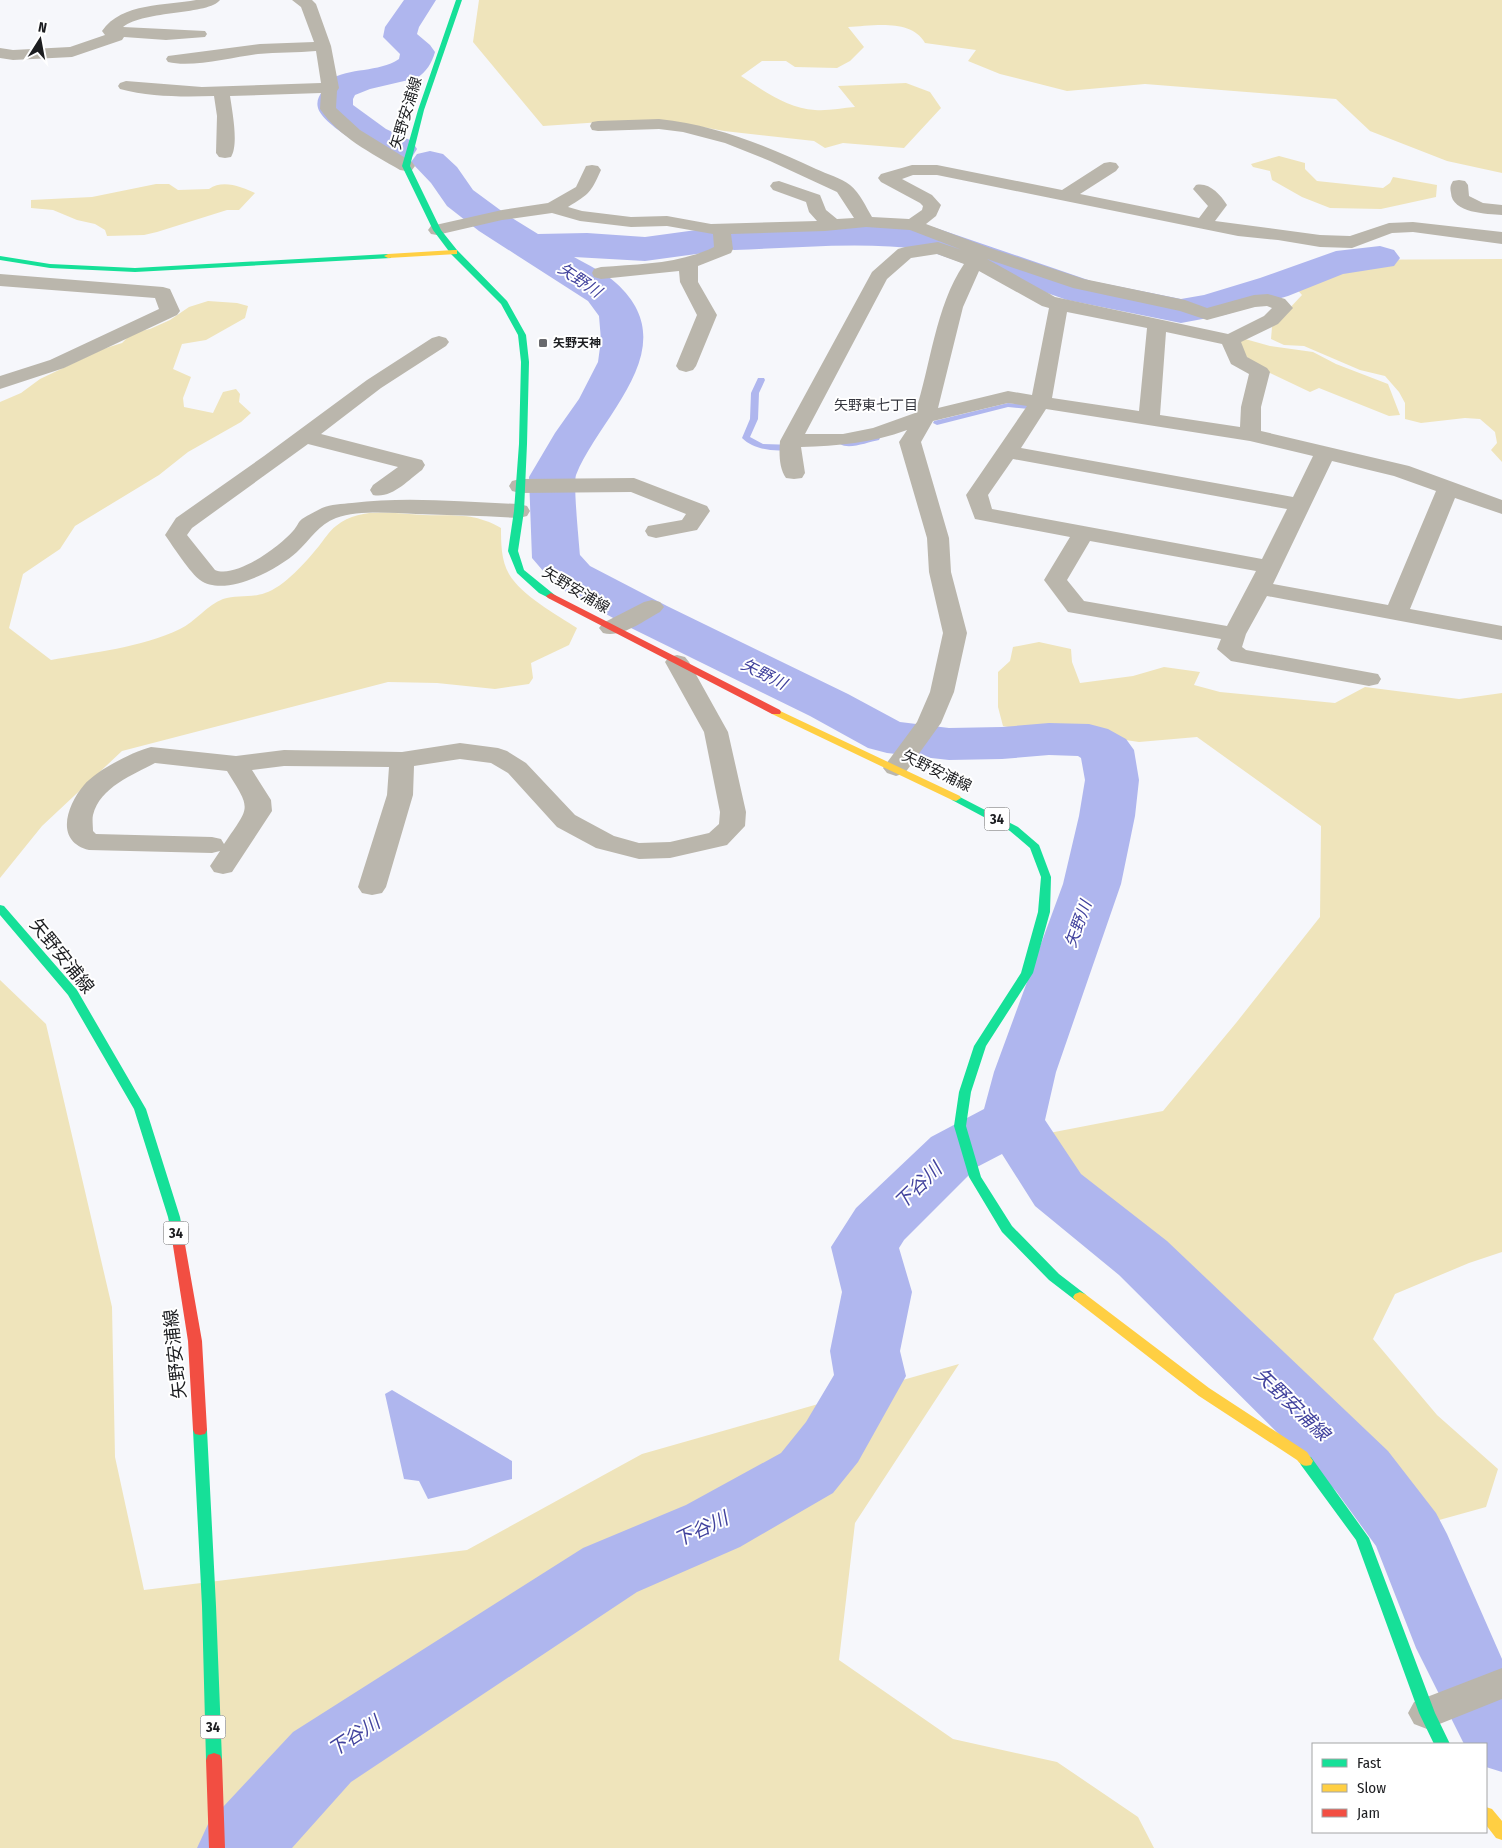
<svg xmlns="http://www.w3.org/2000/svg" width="1502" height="1848" viewBox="0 0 1502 1848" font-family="'Fira Sans Condensed','Noto Sans JP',sans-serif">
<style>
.green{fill:#efe4bb}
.water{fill:#afb6ee}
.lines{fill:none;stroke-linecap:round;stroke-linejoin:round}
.stream{fill:#afb6ee;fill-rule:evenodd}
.river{fill:#afb6ee;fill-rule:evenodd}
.street{fill:#bab6ac;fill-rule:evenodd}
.fast{fill:#16e098;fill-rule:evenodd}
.slow{fill:#ffcf43;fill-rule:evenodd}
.jam{fill:#f24e42;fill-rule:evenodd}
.poi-dot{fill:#68696d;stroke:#fff;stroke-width:2}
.labels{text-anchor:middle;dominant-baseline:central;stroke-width:4;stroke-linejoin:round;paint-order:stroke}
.far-poi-label{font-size:12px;font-weight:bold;fill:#1c1d20;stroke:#fff;text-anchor:start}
.far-neighbourhood-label{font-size:14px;fill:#35363e;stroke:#fff}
.shield{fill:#fff;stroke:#606163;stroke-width:1}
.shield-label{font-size:14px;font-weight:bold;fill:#1c1d20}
.street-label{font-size:15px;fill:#1c1d20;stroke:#fff}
.water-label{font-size:16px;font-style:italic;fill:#41429d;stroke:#fff}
.near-street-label{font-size:18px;fill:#1c1d20;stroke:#fff}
.near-water-label{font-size:19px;font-style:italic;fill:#41429d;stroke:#fff}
</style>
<rect width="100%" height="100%" fill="#f6f7fb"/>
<path class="green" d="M479,0H1502V173L1447,161L1370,131L1336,99L1145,84L1067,91L1000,74L968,61L976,50L925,43C911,18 872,26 848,27L864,47L850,61L837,68L795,67L786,61H762L741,76C764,91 787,108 815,110C828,111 842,108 855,107L838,86L906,83L930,92L941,108L904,148L843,143L825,148L814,141L724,131L692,125L602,122L543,126L473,42Z
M1279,156L1305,163V169L1317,181L1383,188L1390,183L1393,177L1437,185L1436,197L1381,209L1330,208L1302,197L1272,180L1270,171L1253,167L1251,164Z
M156,184H169L178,190L209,189C223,179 242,187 255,193L239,210H227L157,232L144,235L107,236L105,230L95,224L77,220L53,210L31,208V200L92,197Z
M1502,259V462L1491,450L1497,443L1495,432L1480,419L1465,418L1421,423L1405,419V403L1399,392L1385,376L1360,370L1304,346L1284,345L1271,339L1272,327L1302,295L1293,285L1302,279L1297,272L1306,268L1322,266L1326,260Z
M996,268L1060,287L1049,296Z
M208,301L237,303L248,306L245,318L206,340L182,344L173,369L191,377L183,398L184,407L213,413L223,392L236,389L240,394L239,402L251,413L241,422L188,452L159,475L75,526L60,549L23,574L9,628L51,660C94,652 140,648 180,629C195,622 207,605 223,599C236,595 252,598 265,593C284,587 306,562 319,546C324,540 329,531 336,526C361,506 394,514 423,515C452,516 474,512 501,528C501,542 501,561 509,574C521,595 557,615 577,628L569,645L531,663L533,678L529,684L495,689L437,683L388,682L122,751L42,826L0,878V402L21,393L40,379L103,349L122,343L132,333L150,329L170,320L189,307Z
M1245,339L1270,346L1313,352L1336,364L1388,384L1400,415L1389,416L1319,388L1310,392L1268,372L1238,351L1239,341Z
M1039,642L1071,649L1072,662L1080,683L1133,676L1164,667L1200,672L1194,685L1220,692L1335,703L1365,687L1459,699L1502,693V1252L1469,1263L1395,1294L1373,1339L1437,1415L1498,1469L1486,1507L1432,1522L1393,1499L1330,1432L1050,1191L1044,1134L1163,1111L1236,1023L1320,917L1321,826L1197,737L1139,742L1085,734L1039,733L1003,726L998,707V672L1010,661L1013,647Z
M0,980L46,1024L112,1307L115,1457L144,1590L467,1550L642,1454L959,1364L855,1523L839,1660L953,1739L1057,1762L1138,1817L1154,1848H0Z"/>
<path class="water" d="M392,1390L512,1461V1479L428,1499L419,1481L404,1479L385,1394Z"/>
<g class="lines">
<path class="stream" d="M758,378H764L765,380L759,393L758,419L750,437L763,444L795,445V449C778,452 755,451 742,438L750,419L751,393Z
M1008,403L1039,406L1043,408L1039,410L1008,407L937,425L933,423L934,421Z
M876,436L880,438L879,440C868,442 849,450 840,444L844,442Z"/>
<path class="river" d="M404,0H436L419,27L417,34L430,45L435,52C432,63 426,72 417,78L370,89L355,95L353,99V105L386,129L412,141L417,149L412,157C407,158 402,160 397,160C379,157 323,126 318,108C316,101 319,96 323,90C324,87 327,82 329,80C350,67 378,73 399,59L400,54L383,37L385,27Z
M430,151L443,154L457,167L473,190L507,215L538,234L587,233L645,237L711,228L720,230L734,226L859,222L933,227L1091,281L1181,299L1204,295L1260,278L1336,251L1380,246L1394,250L1400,258L1394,266L1343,274L1288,296L1224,315L1181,323L1067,300L926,250C862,241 798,248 734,250L725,248L711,252L645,261L574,257C588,265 605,273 616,283C687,347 600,415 576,475C573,484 579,542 580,555L590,566L667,606L848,694L900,722L949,728L1002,727L1049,723L1089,724L1108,729L1126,739L1134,750L1139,780L1135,816L1121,884L1056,1072L1045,1120L1081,1174L1167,1241L1388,1451L1436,1513L1447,1534L1502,1659V1772L1486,1767V1744H1464L1416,1648L1376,1546L1336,1491L1119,1275L1035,1206L1002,1154L977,1167L904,1240L899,1248L912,1292L900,1351L906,1376L858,1462L833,1493L740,1547L637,1592L351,1782L292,1848H197L209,1822L293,1732L583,1548L686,1505L781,1453L806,1422L834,1375L830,1351L842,1292L831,1247L856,1208L931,1137L984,1109L994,1072L1063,884L1079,816L1085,780L1081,758L1078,756L1049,755L1002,759L949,760L887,753L868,748L810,716L631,628L556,586L532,558L529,477L555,433L579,399L598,362L601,340L599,316L588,301L479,231L447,206L431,183L411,162L417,154Z"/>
<path class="street" d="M196,0H220C209,15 145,10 123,27L205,31L207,34L205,37L166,40L124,37L122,40L72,57L13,60L0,58V48L13,50L70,47L105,35L102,31C122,2 166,6 196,0Z
M292,0H312L316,4L331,46L339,88L337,91L336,108L360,130L412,162L415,166L412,170L406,171L400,170C371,153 339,137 320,109L321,93L230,96C232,110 239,145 231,157L225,158L219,157L216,153L217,116L214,96C183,97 150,97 120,89L118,86L120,83L126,81L202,87L321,83L316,51C297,53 277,52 258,54C233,57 192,68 168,62L166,59L168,56L260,44L314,42L301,7Z
M659,119C715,125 765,145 816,169C827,174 841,178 850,185C860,193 866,207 872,217L909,219L922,210L923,206L920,203L881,182L878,178L881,174L912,165H937L1062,190L1104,163L1110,162L1116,163L1119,167L1116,171L1080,194L1199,218L1208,206L1193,189L1196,185C1209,182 1220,194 1227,205L1215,221L1320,235L1350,236L1389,223L1413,222L1502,232V244L1413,232L1392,233L1352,248L1320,247L1278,240L1238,236L937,175H913L902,179L932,195L941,205L936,216L926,224L990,248L1084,279L1185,300L1207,308L1254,295L1268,294L1285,299L1293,308L1278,324L1241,342L1247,357L1267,368L1270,372L1261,407V431L1409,466L1502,500V514L1455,498L1410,609L1502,626V640L1267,596L1246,634L1242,647L1246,650L1378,674L1381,679L1378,684L1369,686L1231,661L1217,649L1221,639L1068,612L1044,580L1070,537L975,519L966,495L1027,406L1008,403L933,421L921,442L949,538L951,572L967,633L954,692L941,723L905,773L896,776L887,773L883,768L917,722L930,692L943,633L929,572L927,538L899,442L907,430C872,443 838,446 801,447L805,473L802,478L794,479L786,478C779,468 779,453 780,441L872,272L898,249L905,247L938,242L962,250L910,230L866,227L825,231L731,234L733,249L731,253L698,266V282L717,315L696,366L693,370L686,372L679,370L676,366L697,315L680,282L679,271L601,279L594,277L592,273L594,269L601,267C640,264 679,264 714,247L713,234L667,226L631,227L580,221L552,213L502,220L437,235L431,234L428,230L431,226L502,210L548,203L576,187L586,166L592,165L598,166L601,170C590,194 590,193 568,207L582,211L631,217L667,216L711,224L817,221L809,212L806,202L773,190L770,186L773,182L779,181L820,195L826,210L837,219L854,218L837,192L770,161L725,143L683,132L659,129L598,131L592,130L590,126L592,122L598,121ZM937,254L964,264C935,307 931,365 915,413L873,428L843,434H805L887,279L911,258ZM987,259L1073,288L1180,311L1207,320L1255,307L1267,306L1272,308L1264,316L1228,334L1055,297ZM979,271L1042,306L1049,308L1032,395L1008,391L938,408L963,307ZM1067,312L1147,328L1139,411L1052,398ZM1166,332L1222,344L1231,364L1249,374L1241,407L1240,427L1160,415ZM1046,409L1250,441L1313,456L1293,497L1021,448ZM1013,459L1287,509L1262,559L992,509L988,495ZM1332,461L1394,476L1436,491L1388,605L1273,584ZM1090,541L1256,571L1227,626L1084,601L1067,580Z
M1459,180L1465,181L1468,185L1469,196L1483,203L1502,205V215C1487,214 1452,213 1451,193C1450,188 1450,186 1453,181Z
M0,274L163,287L170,289L180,311L177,315L64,368L0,389V376L50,360L159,309L155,298L0,286Z
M439,336L446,338L449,342L446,346L381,388L321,434L422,460L425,465L422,470C408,480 392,499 373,495L370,490L373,485L398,467L308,444L192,528L187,535L215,570C236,579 280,546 293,531C297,527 298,522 302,519C308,515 316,511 322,508C331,504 342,504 352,503C407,496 464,502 519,504L527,506L530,511L527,516L519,518C485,516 450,515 416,514C393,513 359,510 336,518C319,524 310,540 297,552C277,570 225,598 200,580C191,574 172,545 165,535L176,518L264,456L367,380L432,338Z
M634,478L707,506L710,511L697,530L656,538L648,536L645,531L648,526L682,520L686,514L631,492L520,493L512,491L509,486L512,481L520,479Z
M652,600L660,602L664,607L660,612C643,621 622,638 603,633L599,628L603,623L644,602Z
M677,655L685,657L689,662L728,732L746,812L745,826L727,845L670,858L639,859L596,848L557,827L508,773L491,763L460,759L414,766L413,795L386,887L382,893L372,895L362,893L358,887L387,795L389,767L284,766L252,770L271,800L272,811L232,872L223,874L214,872L210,866L220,851L212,853L89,850C54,841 67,805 84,785C97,770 132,752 151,747L236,756L284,750L402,752L460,743L498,748L507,751L526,763L575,815L614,836L639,843L670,842L709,833L719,824L720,812L704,732L665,662L669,657ZM155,763L227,771C252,811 250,805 224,844L221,839L212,837L96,834L93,831C93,826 92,819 93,815C100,787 133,775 155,763Z
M1502,1668V1699L1427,1729L1414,1724L1408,1713L1414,1702Z"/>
<path class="fast" d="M456,0H462L424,110L410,166L441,230L457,250L507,301L526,335L529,362L527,444L524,511L518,551L524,570L556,596L551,599L539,593L517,573L508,551L514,511L519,444L521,362L518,335L501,304L451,254L433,230L402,166L418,110Z
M388,254H391V258L135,272L50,268L0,260V256L50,264L135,268Z
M956,795L1018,827L1039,845L1051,877L1050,912L1033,973L986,1046L971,1092L966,1126L981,1177L1012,1226L1059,1274L1085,1294L1087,1297L1085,1300H1075L1049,1280L1002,1232L969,1177L954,1126L959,1092L974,1046L1021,973L1038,912L1041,877L1030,848L1010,831L952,800L951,798Z
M0,905L4,906L77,990L146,1109L180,1217L183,1233L182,1236H172L168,1217L134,1109L68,995L0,915Z
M200,1425L205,1426L207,1430L216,1606L222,1760L220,1765L214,1767L208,1765L206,1760L202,1606L193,1430L195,1426Z
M1306,1456L1311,1457L1369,1538L1435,1713L1450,1744H1434L1419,1713L1356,1540L1301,1465L1299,1461L1301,1457Z"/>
<path class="slow" d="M454,250H457V254L388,258L384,256L388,254Z
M776,709L960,796L961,798L956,801L952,800L772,714L771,712Z
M1080,1292L1085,1294L1209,1388L1307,1452L1313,1461L1311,1465C1304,1467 1301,1465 1297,1460L1199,1396L1075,1300L1073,1297L1075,1294Z
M1486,1807L1492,1809L1502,1821V1840L1496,1838L1486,1825Z"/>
<path class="jam" d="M551,593L780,710L781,712L780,714H772L548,598L546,596Z
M177,1229L182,1230L183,1233L202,1341L207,1430L205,1434L200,1435L195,1434L193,1430L188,1341L171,1233L172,1230Z
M214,1753L220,1755L222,1760L225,1848H209L206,1760L208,1755Z"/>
</g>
<rect class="poi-dot" x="538" y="338" width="10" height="10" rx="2.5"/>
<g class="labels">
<g class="far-poi-label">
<text x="553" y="343">矢野天神</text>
</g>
<g class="far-neighbourhood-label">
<text x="876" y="405">矢野東七丁目</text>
</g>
<g class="shield">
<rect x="984.5" y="807.5" width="25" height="23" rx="4"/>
<rect x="163.5" y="1221.5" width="25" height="23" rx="4"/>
<rect x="200.5" y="1715.5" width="25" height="23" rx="4"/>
</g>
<g class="shield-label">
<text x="997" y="819">34</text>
<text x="176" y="1233">34</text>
<text x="213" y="1727">34</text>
</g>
<g class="street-label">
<text transform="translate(406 113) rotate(-73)">矢野安浦線</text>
<text transform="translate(576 590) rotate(31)">矢野安浦線</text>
<text transform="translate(937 771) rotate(26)">矢野安浦線</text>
</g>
<g class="water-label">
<text transform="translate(580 280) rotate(34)">矢野川</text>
<text transform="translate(764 674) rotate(27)">矢野川</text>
<text transform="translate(1078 924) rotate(-70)">矢野川</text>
</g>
<g class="near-street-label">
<text transform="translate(62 956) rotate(51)">矢野安浦線</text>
<text transform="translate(175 1354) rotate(-96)">矢野安浦線</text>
</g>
<g class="near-water-label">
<text transform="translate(918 1186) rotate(-44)">下谷川</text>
<text transform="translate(1292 1404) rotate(44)">矢野安浦線</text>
<text transform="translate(701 1529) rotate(-25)">下谷川</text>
<text transform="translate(354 1736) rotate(-33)">下谷川</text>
</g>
</g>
<rect x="1312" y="1743" width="175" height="90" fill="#ffffff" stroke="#a4a5a6"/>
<rect x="1322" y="1759" width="25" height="8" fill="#16e098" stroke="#a4a5a6"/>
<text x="1357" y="1768" font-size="15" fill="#1c1d20">Fast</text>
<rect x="1322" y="1784" width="25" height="8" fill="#ffcf43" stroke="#a4a5a6"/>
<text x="1357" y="1793" font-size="15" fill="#1c1d20">Slow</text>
<rect x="1322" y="1809" width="25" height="8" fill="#f24e42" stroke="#a4a5a6"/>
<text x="1357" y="1818" font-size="15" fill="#1c1d20">Jam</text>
<g transform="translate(40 40) rotate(11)" stroke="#ffffff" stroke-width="4" paint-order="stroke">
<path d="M0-4L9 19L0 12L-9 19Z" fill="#1c1d20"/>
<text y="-8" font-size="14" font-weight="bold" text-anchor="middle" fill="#1c1d20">N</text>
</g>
</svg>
